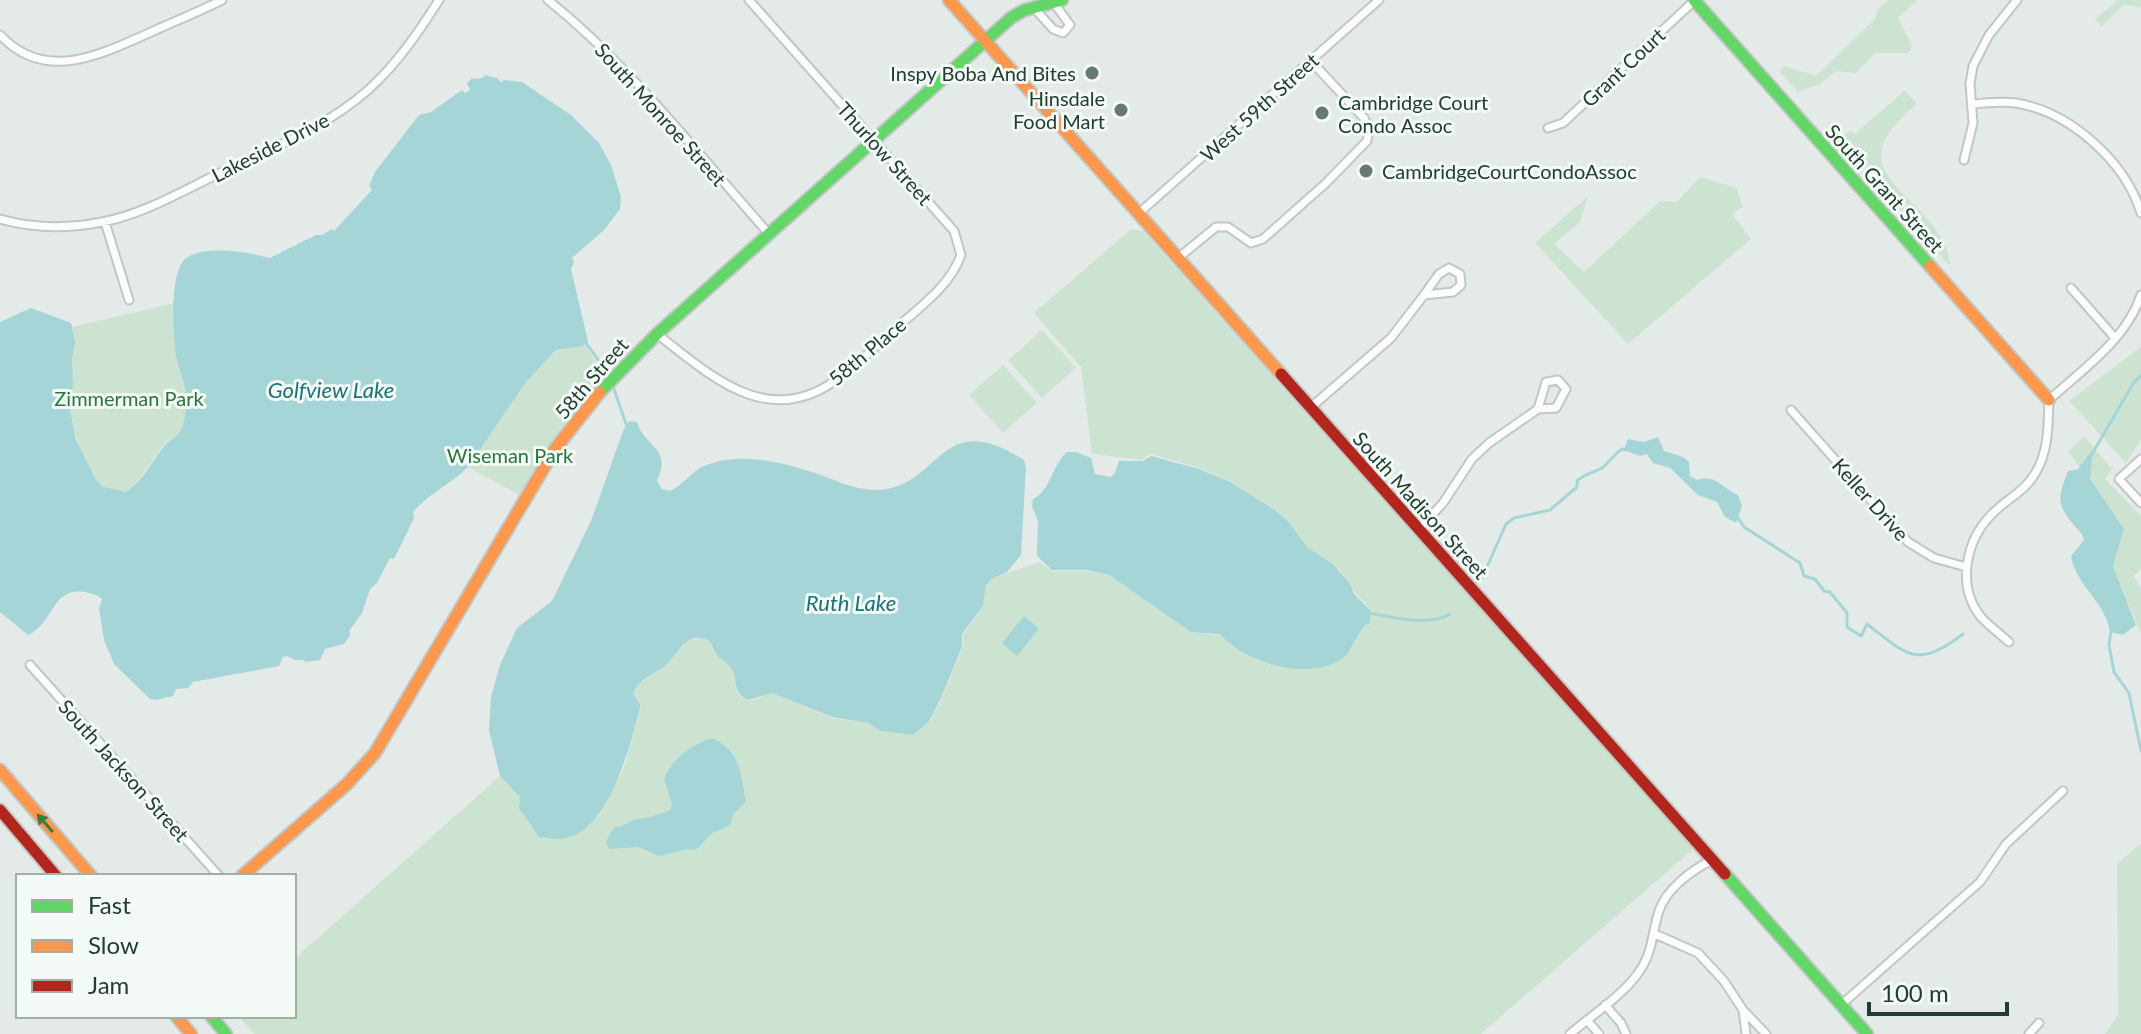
<svg xmlns="http://www.w3.org/2000/svg" width="2141" height="1034" viewBox="0 0 2141 1034" font-family="Lato,sans-serif">
<style>
.green{fill:#cde3d2}
.water{fill:#a6d5d7}
.lines{fill:none;stroke-linecap:round;stroke-linejoin:round}
.stream{stroke:#a6d5d7;stroke-width:3}
.street-casing{stroke:#c1c7c4;stroke-width:11}
.fast-casing{stroke:#c0c7c4;stroke-width:15}
.slow-casing{stroke:#c0c7c4;stroke-width:15}
.jam-casing{stroke:#c0c7c4;stroke-width:15}
.street{stroke:#fbfcfb;stroke-width:7}
.fast{stroke:#63d668;stroke-width:11}
.slow{stroke:#ff974d;stroke-width:11}
.jam{stroke:#b3261e;stroke-width:11}
.oneway{fill:#3c7a48}
.poi-dot{fill:#667a72;stroke:#f3f9f5;stroke-width:3}
.labels{text-anchor:middle;dominant-baseline:central;stroke-width:6;stroke-linejoin:round;paint-order:stroke}
.street-label{font-size:20px;fill:#223d33;stroke:#f3f9f5}
.poi-label{font-size:20px;fill:#223d33;stroke:#f3f9f5;text-anchor:end}
.park-label{font-size:20px;fill:#2d7341;stroke:#f3f9f5}
.water-label{font-size:22px;font-style:italic;fill:#1e7177;stroke:#f3f9f5}
</style>
<rect width="100%" height="100%" fill="#e4eae7"/>
<path class="green" d="M1889,0H1917L1898,18L1912,45L1909,53H1875L1856,73L1836,71L1820,84L1798,92L1780,72L1784,66L1816,76L1875,19L1878,9Z
M2118,0H2141V8L2124,4L2101,27L2095,19Z
M1905,90L1917,104C1823,180 1944,193 1950,266L1838,141L1850,131L1855,134Z
M1700,177L1737,188L1743,207L1732,214L1751,239L1628,344L1535,243L1588,196L1580,222L1554,244L1584,272L1660,201L1677,202Z
M1131,229L1143,231L1693,849L1481,1034H254L239,1016H294V959L500,776L520,797L598,817L623,770L642,705L633,694C640,675 660,674 672,660C677,654 681,644 689,640C695,637 702,639 708,640C711,646 715,653 719,658C724,663 731,665 733,673C738,686 732,694 748,701L772,693L832,718L868,723L882,731L913,735L930,722L943,696L963,647V635L983,606L986,585L993,578L1039,562L1052,571H1088L1109,575L1191,632L1221,635C1244,665 1311,683 1344,657C1355,648 1357,630 1370,624L1372,611L1355,593L1350,582L1333,563L1308,548L1288,521L1274,508L1230,482L1199,468L1151,454L1141,460L1092,454L1081,367L1034,313Z
M174,303L176,356L188,393L186,413L180,433L166,442L133,487L125,492L119,493L103,487L95,480L80,454L70,410L73,385L72,360L75,342L72,327Z
M1042,330L1076,368L1042,398L1008,360Z
M585,345L604,373L560,430L519,495L468,467L526,382L556,350Z
M2141,347V439L2126,463L2069,401Z
M1003,365L1037,403L1003,433L969,395Z
M2084,436L2112,469L2105,479L2141,516V568L2134,576L2141,589V634L2113,566L2124,529L2068,452Z
M2141,843V1034H2105L2118,1015L2117,864Z"/>
<path class="water" d="M485,75L497,78L501,82L504,80L522,82L571,115L599,143L611,165L621,197L620,209L604,230L572,258L574,262L571,269L588,341L583,346L556,350L526,382L468,467C451,484 429,493 413,512L414,518L394,559L390,558L377,583L370,589L362,613L349,631L350,636L344,644L325,649L320,660L305,662L304,660H295L287,656L283,657L279,666L193,682L188,688L176,689L173,696L156,700L150,699L114,664L104,640L99,609L102,599C96,594 93,594 85,592C52,586 54,624 28,635L0,612V322L31,308L71,323L75,342L72,360L73,385L70,410L76,440L96,480L103,487L126,492C143,481 152,461 165,445C169,440 175,438 179,433C183,428 185,416 186,410C189,389 180,375 176,356C173,335 169,274 185,259C202,244 250,252 270,258L316,235H322L332,229L334,231L372,190L369,186L375,172L419,115L431,112L462,90L465,93L470,90L467,83L471,79L482,78Z
M629,421L637,422C644,447 673,448 657,480L662,489L670,491C683,485 691,472 704,466C738,451 779,462 812,472C834,479 853,490 877,490C942,488 938,405 1024,460L1026,467L1021,555L1007,572L993,578L986,585L983,606L962,634V647L942,696L929,722L913,735L881,731L868,723L832,717L772,693L748,700C730,692 740,680 730,667C727,663 723,661 719,658C715,653 712,645 708,640C702,638 695,636 689,640C681,644 677,653 671,660C660,674 640,675 633,694L641,705C630,744 609,838 558,839C552,839 545,837 539,837L519,808L520,797L500,776L489,730L491,697L500,665L517,628L552,601L591,521L623,431Z
M1658,437L1664,451L1683,457L1689,462L1690,476L1697,480C1716,474 1723,489 1738,495L1742,506L1736,523L1725,517L1717,502L1698,495L1670,468L1653,463L1647,454L1640,456L1624,450L1628,439L1644,442Z
M2093,449L2090,479L2124,529L2113,566L2136,625L2123,635L2110,632C2106,602 2076,586 2071,556L2084,540C2082,531 2078,531 2073,524C2055,503 2059,495 2068,471L2078,469Z
M1067,452H1076L1091,458L1095,474L1111,477L1115,473L1119,461H1143L1151,456L1199,469L1230,482L1274,509L1288,521L1308,548L1332,563L1350,583L1354,594L1371,611L1370,623C1357,629 1355,648 1344,657C1312,683 1244,664 1220,634L1191,632L1109,575L1087,570H1052L1037,556L1038,521L1032,506L1033,499C1051,490 1052,465 1067,452Z
M1024,616L1039,629L1017,656L1002,643Z
M712,738C742,752 740,774 746,802L734,813L730,825L711,834L696,850L687,849L659,856L638,847L609,849L606,842L614,827C624,828 628,820 638,819C650,818 659,814 670,810L672,804L664,779C673,758 691,745 712,738Z"/>
<g class="lines">
<path class="stream" d="M584,340L606,371
M613,386L627,427
M2092,454L2134,382L2141,376
M1736,515L1744,527L1800,563L1804,576L1815,579L1824,591L1830,592L1847,613V627L1861,636L1867,624C1908,656 1917,669 1963,634
M1482,578L1506,524L1514,518L1550,510L1577,487V481C1584,474 1593,473 1602,468C1609,463 1614,454 1622,449L1626,450
M1369,613C1392,617 1430,627 1450,614
M2111,631L2109,645L2114,672L2129,693L2141,751"/>
<g class="street-casing">
<path id="street" d="M548,0C631,67 698,154 769,234
M1034,8L1053,29L1063,33L1070,25L1054,3
M0,35C45,83 99,55 149,33C173,22 198,12 222,0
M1973,104C1987,103 2002,101 2016,103C2070,112 2125,161 2141,213
M1548,128L1563,123L1694,1
M1964,160L1973,123L1970,84L1973,66L1989,35L2017,0
M1138,214L1379,0
M0,219C35,229 67,229 102,222C144,214 182,191 220,173C271,149 325,128 368,90C397,64 418,33 439,0
M105,222L129,300
M1177,259L1216,227H1228L1251,243L1263,239L1326,183L1367,141L1369,129L1364,118L1311,61
M2071,288L2115,338
M657,334C710,375 767,430 836,380C856,366 874,348 892,332C918,308 949,288 961,255L954,231L749,0
M1310,408L1391,338L1424,295L1453,292L1461,285L1460,274L1449,268L1439,274L1424,295
M1791,410L1908,542L1934,558L1966,567
M2141,459L2119,479L2141,503
M1419,529L1443,503L1472,459L1489,443L1538,409L1556,408L1566,389L1558,380L1546,382L1538,409
M2009,642C2000,634 1989,626 1981,617C1956,586 1966,541 1991,515C2006,499 2025,492 2036,472C2049,450 2048,424 2049,400C2083,369 2126,340 2141,295
M30,665L219,876
M1655,934L1698,953L1724,981L1743,1010
M1605,1005L1621,1023L1626,1034
M1841,1005L1980,882L2006,844L2063,791
M1587,1020L1599,1034
M1570,1034C1592,1015 1619,998 1636,976C1654,953 1651,935 1659,911C1666,889 1692,870 1712,860
M1746,1034L1743,1010L1766,1034
M2029,1034L2039,1023"/>
</g>
<g class="fast-casing">
<path id="fast" d="M1694,0L1930,266
M600,392L657,334L1012,17L1025,10L1062,0
M1725,874L1867,1034
M211,1016L226,1034"/>
</g>
<g class="slow-casing">
<path id="slow" d="M949,0L1281,374
M1930,266L2049,400
M0,770L91,876
M242,876L347,784L375,753L555,449L600,392
M176,1016L191,1034"/>
</g>
<g class="jam-casing">
<path id="jam" d="M1281,374L1725,874
M0,810L56,876"/>
</g>
<use href="#street" class="street"/>
<use href="#fast" class="fast"/>
<use href="#slow" class="slow"/>
<use href="#jam" class="jam"/>
</g>
<defs><path id="oneway-solid" d="M-6-.8H1V-3.2L6.5 0L1 3.2V.8H-6Z" transform="scale(2)"/></defs>
<use class="oneway" href="#oneway-solid" transform="translate(45 823) rotate(-131)"/>
<g class="poi-dot">
<circle cx="1092" cy="73" r="8"/>
<circle cx="1121" cy="110" r="8"/>
<circle cx="1322" cy="113" r="8"/>
<circle cx="1366" cy="171" r="8"/>
</g>
<g class="labels">
<g class="street-label">
<text transform="translate(1623 67) rotate(-43)">Grant Court</text>
<text transform="translate(1259 107) rotate(-42)">West 59th Street</text>
<text transform="translate(661 114) rotate(48)">South Monroe Street</text>
<text transform="translate(270 147) rotate(-27)">Lakeside Drive</text>
<text transform="translate(885 153) rotate(48)">Thurlow Street</text>
<text transform="translate(1885 188) rotate(48)">South Grant Street</text>
<text transform="translate(867 351) rotate(-40)">58th Place</text>
<text transform="translate(591 378) rotate(-49)">58th Street</text>
<text transform="translate(1871 499) rotate(48)">Keller Drive</text>
<text transform="translate(1421 505) rotate(48)">South Madison Street</text>
<text transform="translate(124 770) rotate(48)">South Jackson Street</text>
</g>
<g class="poi-label">
<text x="1076" y="73">Inspy Boba And Bites</text>
<text x="1105" y="98">Hinsdale<tspan x="1105" dy="23">Food Mart</tspan></text>
<text x="1338" y="102" text-anchor="start">Cambridge Court<tspan x="1338" dy="23">Condo Assoc</tspan></text>
<text x="1382" y="171" text-anchor="start">CambridgeCourtCondoAssoc</text>
</g>
<g class="park-label">
<text x="129" y="398">Zimmerman Park</text>
<text x="510" y="455">Wiseman Park</text>
</g>
<g class="water-label">
<text x="331" y="389">Golfview Lake</text>
<text x="851" y="602">Ruth Lake</text>
</g>
</g>
<rect x="16" y="874" width="280" height="144" fill="#f3f9f5" stroke="#9faea7" stroke-width="2"/>
<rect x="32" y="900" width="40" height="12" fill="#63d668" stroke="#9faea7" stroke-width="2"/>
<text x="88" y="914" font-size="24" fill="#223d33">Fast</text>
<rect x="32" y="940" width="40" height="12" fill="#ff974d" stroke="#9faea7" stroke-width="2"/>
<text x="88" y="954" font-size="24" fill="#223d33">Slow</text>
<rect x="32" y="980" width="40" height="12" fill="#b3261e" stroke="#9faea7" stroke-width="2"/>
<text x="88" y="994" font-size="24" fill="#223d33">Jam</text>
<path d="M1869 1002v12h138v-12" fill="none" stroke="#223d33" stroke-width="4"/>
<text x="1881" y="1002" font-size="24" fill="#223d33" stroke="#f3f9f5" stroke-width="6" paint-order="stroke">100 m</text>
</svg>
